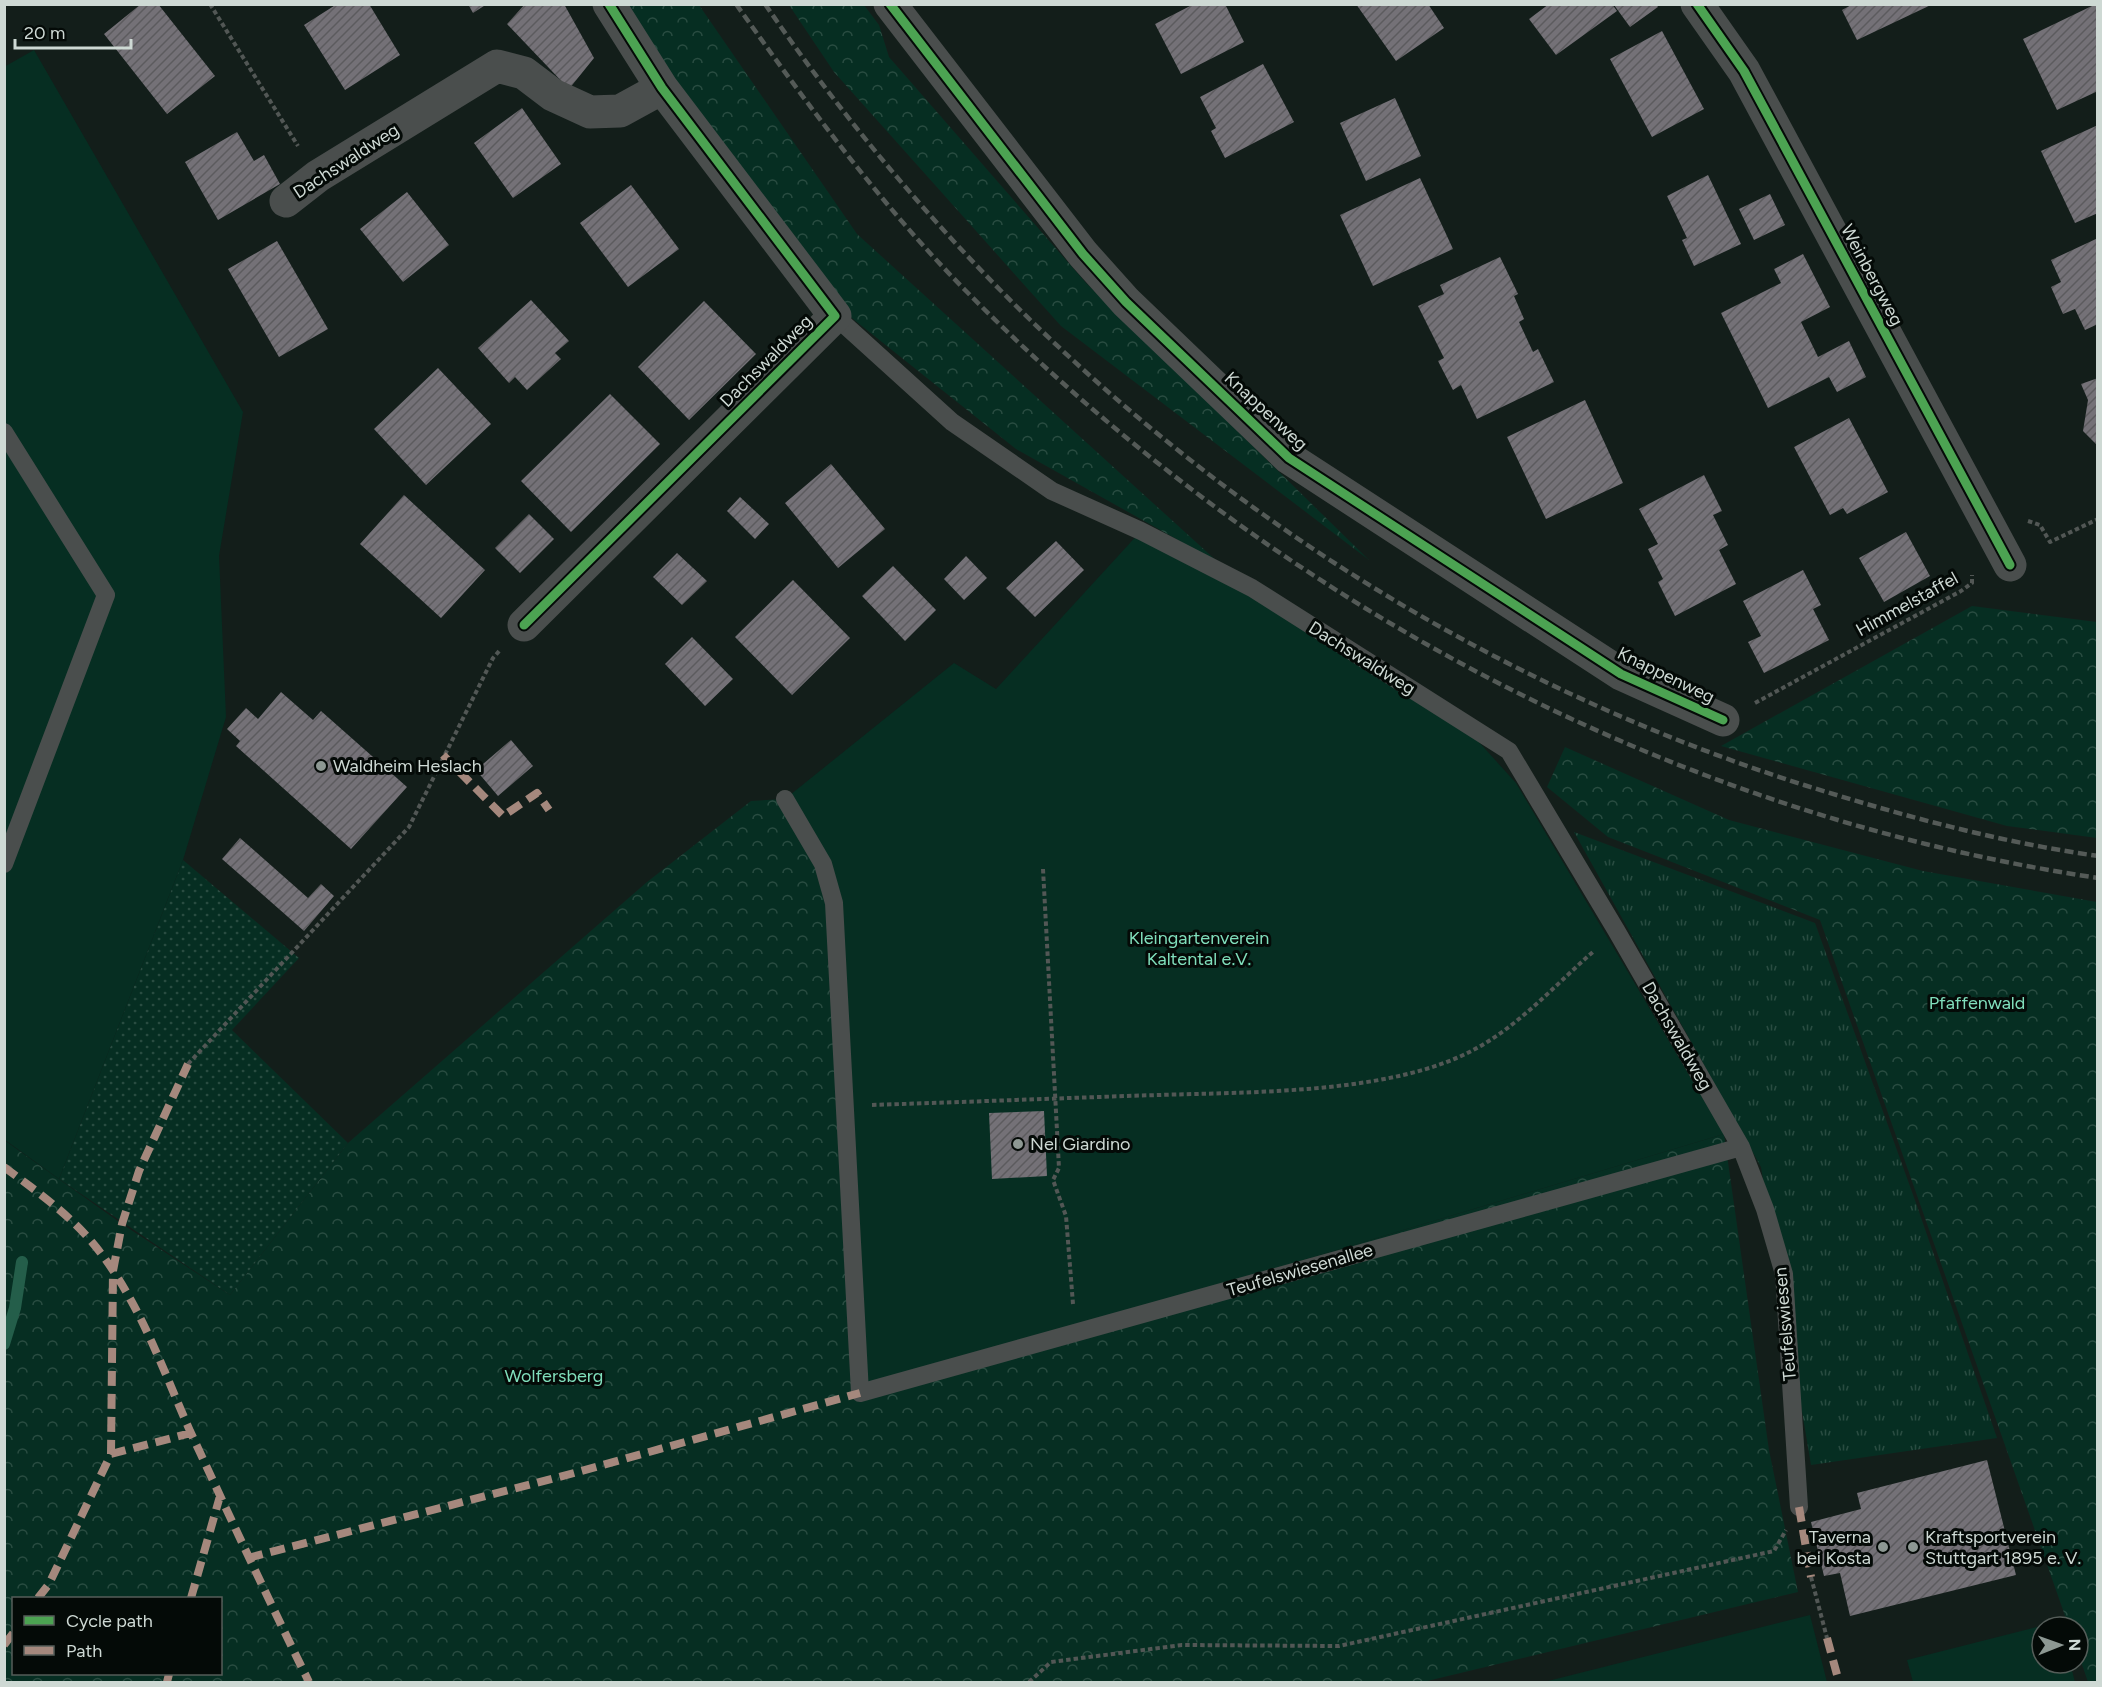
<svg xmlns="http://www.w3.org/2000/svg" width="2102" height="1687" viewBox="0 0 2102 1687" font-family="Figtree,sans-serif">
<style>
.grass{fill:url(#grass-tufts)}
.forest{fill:url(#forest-crowns);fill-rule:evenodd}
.park{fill:url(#park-dots)}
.garden{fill:#062e22}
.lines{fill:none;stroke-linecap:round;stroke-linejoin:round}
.stream{stroke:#245e4a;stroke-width:12}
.building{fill:url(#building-hatch)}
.path{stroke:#525755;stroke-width:4;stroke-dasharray:4.5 3;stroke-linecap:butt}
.lane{stroke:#4a4e4d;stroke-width:18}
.street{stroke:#4a4e4d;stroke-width:33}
.rail{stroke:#545a57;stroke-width:4.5;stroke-dasharray:9 4.5;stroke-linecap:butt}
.quiet{stroke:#a5887d;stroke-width:8;stroke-dasharray:15 8;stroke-linecap:butt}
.cycleway-casing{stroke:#040a07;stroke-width:13}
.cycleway{stroke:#4ca352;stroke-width:9}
.poi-dot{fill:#8d9893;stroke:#040a07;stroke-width:2}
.labels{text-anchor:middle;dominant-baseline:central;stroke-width:6;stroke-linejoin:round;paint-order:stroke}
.street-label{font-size:18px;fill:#ced9d4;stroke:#040a07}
.poi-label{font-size:18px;fill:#ced9d4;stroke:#040a07;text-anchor:start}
.park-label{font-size:18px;fill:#80dfbc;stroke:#040a07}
</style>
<defs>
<pattern id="grass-tufts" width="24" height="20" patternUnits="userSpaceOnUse" patternTransform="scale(1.5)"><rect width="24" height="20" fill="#062e22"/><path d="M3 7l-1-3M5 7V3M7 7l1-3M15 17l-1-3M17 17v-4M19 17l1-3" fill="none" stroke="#294c41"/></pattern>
<pattern id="forest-crowns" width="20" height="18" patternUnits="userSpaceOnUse" patternTransform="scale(1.5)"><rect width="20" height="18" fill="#062e22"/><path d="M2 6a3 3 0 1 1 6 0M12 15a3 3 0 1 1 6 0" fill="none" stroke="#294c41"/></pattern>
<pattern id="park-dots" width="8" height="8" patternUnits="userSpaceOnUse" patternTransform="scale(1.5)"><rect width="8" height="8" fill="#062e22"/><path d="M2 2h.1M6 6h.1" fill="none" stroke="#294c41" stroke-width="1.8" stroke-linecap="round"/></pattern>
<pattern id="building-hatch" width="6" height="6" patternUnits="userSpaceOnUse" patternTransform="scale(1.5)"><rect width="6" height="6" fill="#747177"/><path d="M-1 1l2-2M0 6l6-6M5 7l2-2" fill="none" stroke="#5c5b5e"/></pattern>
</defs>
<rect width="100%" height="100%" fill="#131e1a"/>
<path class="grass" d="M1574,832L1815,923L1916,1203L1997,1438L1811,1465L1761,1167Z"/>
<path class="forest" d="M620,5H699L857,234L1219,563L1016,449L838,307Z
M789,5H864L879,25L889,57L1086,283L1369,560L1061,326L834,72Z
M1972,606L2097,622V838L2007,826L1721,746Z
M1565,747L1729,820L1923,871L2097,902V1682H2088L2078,1653V1627H2069L1820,920L1608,837L1547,787Z
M785,799L823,864L860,1393L1724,1134L1769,1450L1798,1592L1423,1682H5L4,1140L122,1224L230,1295L348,1143L647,882L751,801ZM14,1598H220V1674H14Z"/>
<path class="park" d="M183,860L299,958L232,1030L348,1143L230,1295L59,1179Z"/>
<path class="garden" d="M34,50L243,412L219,556L226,717L183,860L59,1179L5,1140L4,67Z
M1141,531L1252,588L1477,740L1516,783L1724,1134L860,1393L834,903L785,799L954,663L996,689Z
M1810,1615L1827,1682H1544Z
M2060,1621L2061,1627H2042V1663H2070L2075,1682H1913L1907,1660Z"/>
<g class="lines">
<path class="stream" d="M4,1344L15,1308L22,1262"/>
</g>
<path class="building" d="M141,4H158L215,76L167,114L104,34Z
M337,4H369L400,55L345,90L304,25Z
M468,4H487L473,13Z
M525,4H564L594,58L569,89L507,24Z
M1194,4H1225L1244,42L1181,74L1155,24Z
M1356,4H1428L1444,28L1396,61Z
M1549,4H1612L1617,11L1556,55L1529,19Z
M1853,4H1933L1857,40L1842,10Z
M2096,4L2098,91L2057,110L2023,39Z
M1614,5H1657L1658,7L1630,27Z
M1662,31L1704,109L1652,137L1610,59Z
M1263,64L1294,122L1225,158L1211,131L1216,128L1200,97Z
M1395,98L1421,156L1366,181L1340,123Z
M522,108L561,164L513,198L474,143Z
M2098,125V213L2075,223L2041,151Z
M237,132L254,161L264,155L280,184L218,220L185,162Z
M1708,175L1741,244L1694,266L1682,240L1687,238L1667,196Z
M1420,178L1453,249L1373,286L1340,215Z
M631,185L679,249L628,287L580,223Z
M407,192L449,245L403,282L360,229Z
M1770,194L1785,225L1754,240L1739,209Z
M2098,238V324L2085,330L2075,309L2063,314L2051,287L2061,282L2051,260Z
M277,241L328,329L279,357L228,269Z
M1803,254L1830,307L1801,322L1818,357L1849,341L1866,377L1837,392L1829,377L1768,408L1721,313L1781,283L1774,269Z
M1500,257L1518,294L1514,296L1524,319L1519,322L1533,352L1538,349L1554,382L1477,419L1461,385L1453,390L1438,361L1444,358L1418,306L1444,294L1440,285Z
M531,300L569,341L555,353L561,359L527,390L515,377L509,383L478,348Z
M704,301L756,354L689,420L638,367Z
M438,368L491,424L426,485L374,429Z
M2098,378V446L2083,431L2088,400L2081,384Z
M610,394L660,444L571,532L521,481Z
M1585,400L1623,483L1546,519L1507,437Z
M1849,418L1888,492L1847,514L1843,508L1830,515L1794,447Z
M831,464L885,529L838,568L785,503Z
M1704,475L1722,511L1713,515L1728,545L1719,550L1736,584L1675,616L1658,582L1663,579L1648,549L1658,544L1639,509Z
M404,495L485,570L441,618L360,544Z
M740,497L769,524L755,539L727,511Z
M529,514L554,539L520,573L495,548Z
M1906,532L1930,576L1884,602L1859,558Z
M1056,541L1084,570L1035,617L1006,588Z
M677,553L707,581L682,605L653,577Z
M966,556L987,578L964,600L944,579Z
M893,566L936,610L905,641L862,596Z
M1803,570L1821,605L1813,609L1829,640L1764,673L1748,642L1761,636L1743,601Z
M793,580L850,638L792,695L735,637Z
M692,637L733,679L705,706L665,664Z
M281,692L313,720L321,711L407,787L351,849L236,746L240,741L227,729L246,708L258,719Z
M511,740L533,766L498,796L476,770Z
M240,838L308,898L321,884L334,896L304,931L222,859Z
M1044,1111L1047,1176L992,1179L989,1113Z
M1987,1460L2016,1575L1850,1616L1840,1573L1824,1576L1811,1522L1861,1509L1857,1493Z"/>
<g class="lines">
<path class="path" d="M210,4L298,146
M2028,521L2040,525L2050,542L2098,519
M1755,703L1961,591L1972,583V575
M1043,869L1059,1168L1053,1180L1066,1216L1073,1304
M188,1064L409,827L493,658L500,650
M872,1105C967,1102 1063,1098 1158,1095C1251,1092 1394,1094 1475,1049C1520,1025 1556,984 1594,951
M1811,1577L1827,1638
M1029,1682L1051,1662L1182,1645L1339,1646L1774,1551L1786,1530"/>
<path class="lane" d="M835,316L952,422L1052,491L1141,531L1252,588L1509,751L1616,930L1741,1147L1765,1209L1784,1274L1799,1507
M4,432L106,595L4,864
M785,799L823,864L834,903L860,1393L1741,1147"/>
<path class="street" d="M890,4L1083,254L1126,302L1289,458L1621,674L1723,720
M1697,4L1744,71L2010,565
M286,201L318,176L497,66L524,73L553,95L590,112L620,111L662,88
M524,625L835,316L662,88L609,4"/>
<path class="rail" d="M736,4C807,104 880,204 966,291C1270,599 1668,814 2098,878
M765,4C1018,374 1377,649 1804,785C1900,815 1998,842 2098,856"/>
<path class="quiet" d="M443,755L503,816L537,793L549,810
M4,1167C31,1187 59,1207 82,1231C134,1286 160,1363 190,1431C229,1515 268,1599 309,1682
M111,1454L191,1433
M1799,1507L1811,1577
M248,1558L574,1473L860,1393
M38,1598L49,1584L111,1454L113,1271L122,1224L139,1171L188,1064
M191,1598L220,1496
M1827,1638L1839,1682
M4,1645L14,1632
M167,1682L169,1674"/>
<g class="cycleway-casing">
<path id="cycleway" d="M890,4L1083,254L1126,302L1289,458L1621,674L1723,720
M1697,4L1744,71L2010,565
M524,625L835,316L662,88L609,4"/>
</g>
<use href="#cycleway" class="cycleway"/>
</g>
<g class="poi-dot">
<circle cx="321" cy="766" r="6"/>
<circle cx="1018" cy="1144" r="6"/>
<circle cx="1883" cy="1547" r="6"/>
<circle cx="1913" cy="1547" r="6"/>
</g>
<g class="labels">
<g class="street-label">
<text transform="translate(346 161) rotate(-33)">Dachswaldweg</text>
<text transform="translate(1872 275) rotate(62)">Weinbergweg</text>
<text transform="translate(766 361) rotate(-45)">Dachswaldweg</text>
<text transform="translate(1266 411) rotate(43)">Knappenweg</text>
<text transform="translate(1907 604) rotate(-29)">Himmelstaffel</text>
<text transform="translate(1362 658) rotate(32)">Dachswaldweg</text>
<text transform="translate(1666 675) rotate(26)">Knappenweg</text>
<text transform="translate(1677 1036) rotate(60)">Dachswaldweg</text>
<text transform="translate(1300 1270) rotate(-16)">Teufelswiesenallee</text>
<text transform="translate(1785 1324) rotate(-95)">Teufelswiesen</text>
</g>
<g class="poi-label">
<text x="333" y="766">Waldheim Heslach</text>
<text x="1030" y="1144">Nel Giardino</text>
<text x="1871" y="1537" text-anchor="end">Taverna<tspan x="1871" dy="21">bei Kosta</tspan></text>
<text x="1925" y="1537">Kraftsportverein<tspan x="1925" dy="21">Stuttgart 1895 e. V.</tspan></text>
</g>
<g class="park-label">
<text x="1199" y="938">Kleingartenverein<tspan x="1199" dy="21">Kaltental e.V.</tspan></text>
<text x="1977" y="1003">Pfaffenwald</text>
<text x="554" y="1376">Wolfersberg</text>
</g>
</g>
<rect width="2102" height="1687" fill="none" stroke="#ced9d4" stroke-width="12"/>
<rect x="12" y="1597" width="210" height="78" fill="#040a07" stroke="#555d59" stroke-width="1.5"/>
<rect x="24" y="1616" width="30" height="9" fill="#4ca352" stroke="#555d59" stroke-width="1.5"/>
<text x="66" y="1627" font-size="18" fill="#ced9d4">Cycle path</text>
<rect x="24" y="1646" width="30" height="9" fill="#a5887d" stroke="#555d59" stroke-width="1.5"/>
<text x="66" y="1657" font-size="18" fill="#ced9d4">Path</text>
<g transform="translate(2060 1645) rotate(89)"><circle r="28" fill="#040a07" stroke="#555d59" stroke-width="1.5"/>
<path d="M0-4.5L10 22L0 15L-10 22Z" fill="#8d9893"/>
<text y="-9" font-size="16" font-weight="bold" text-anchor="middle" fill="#ced9d4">N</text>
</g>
<path d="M15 39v9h116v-9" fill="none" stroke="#ced9d4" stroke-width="3"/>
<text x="24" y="39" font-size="18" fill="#ced9d4" stroke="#040a07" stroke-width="4.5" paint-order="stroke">20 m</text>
</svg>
